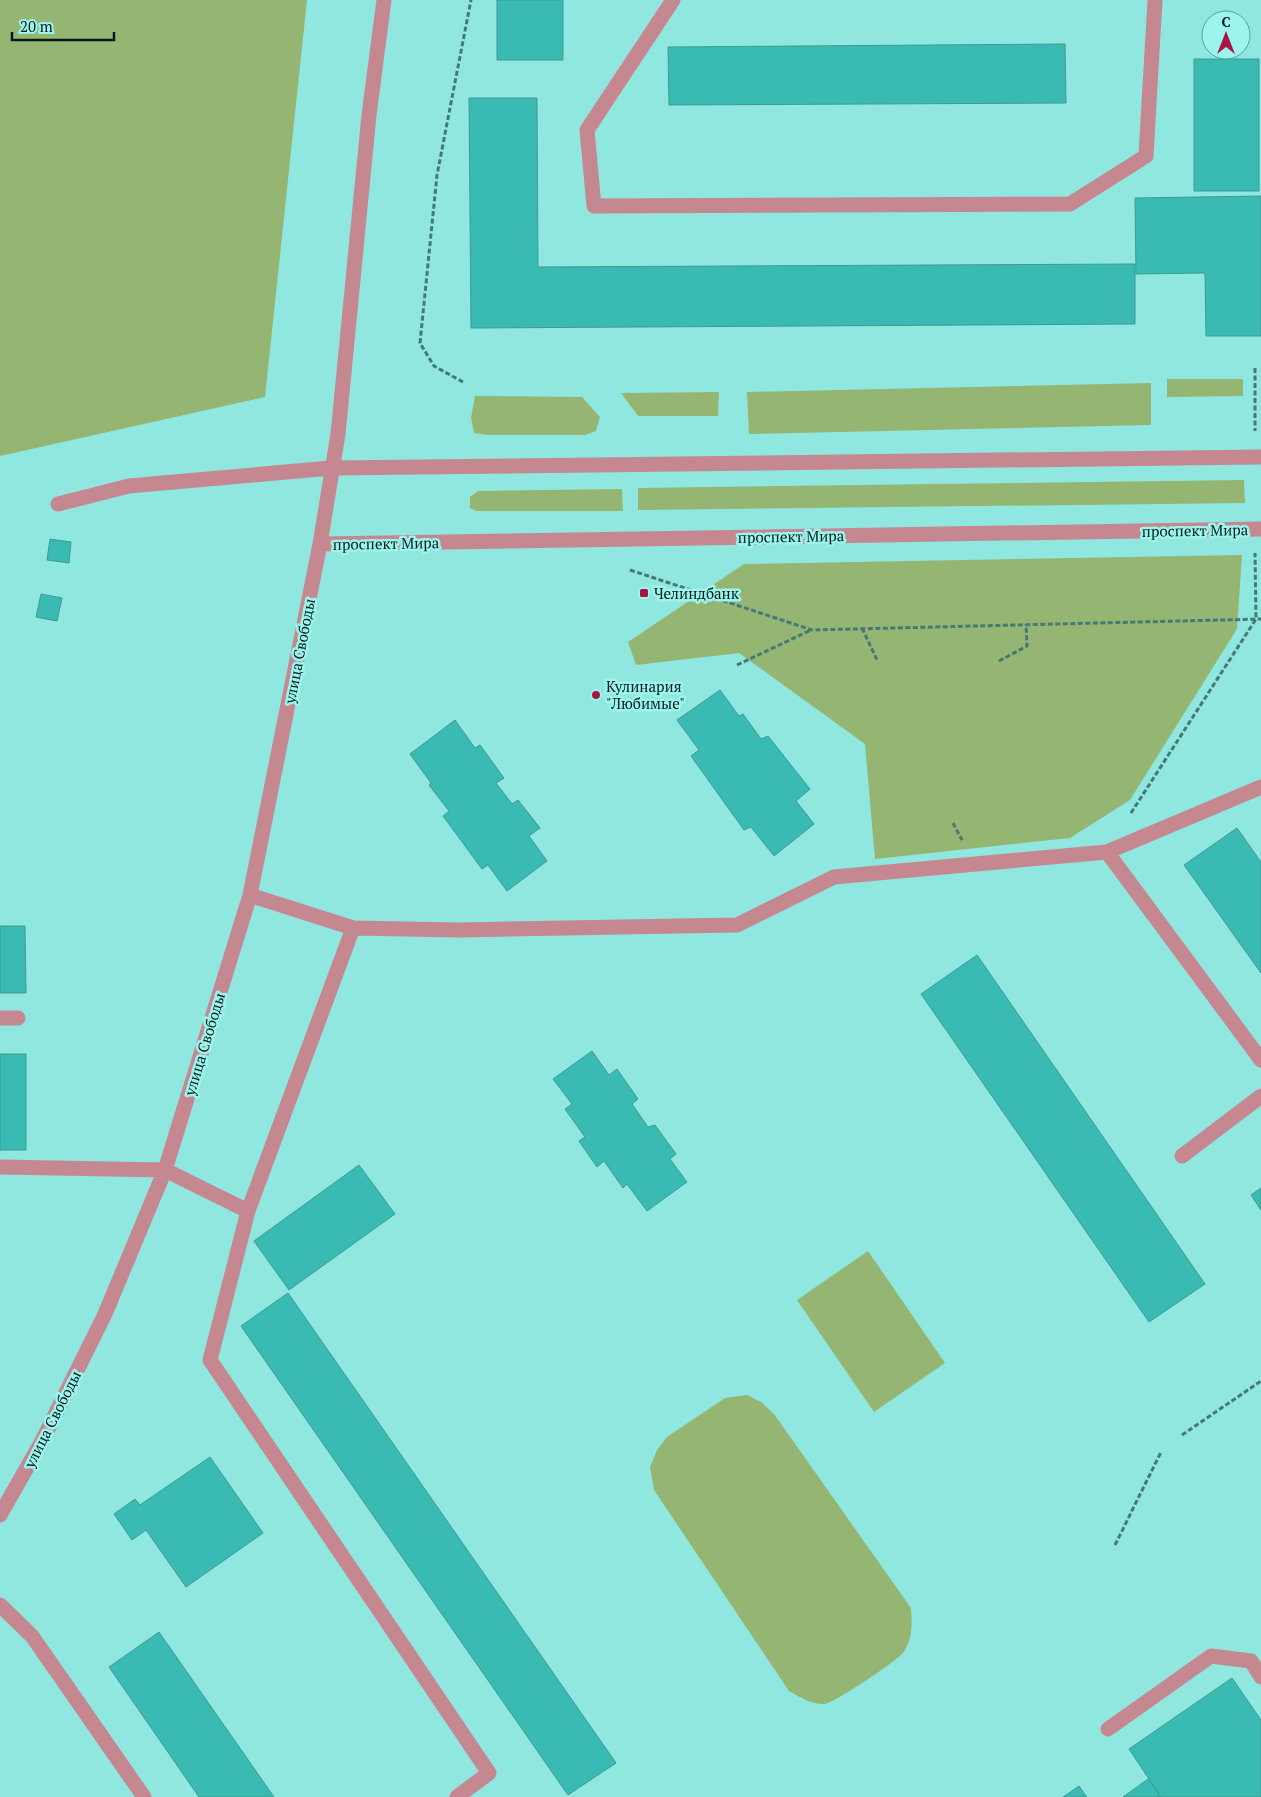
<svg xmlns="http://www.w3.org/2000/svg" width="1261" height="1797" viewBox="0 0 1261 1797" font-family="'PT Serif',serif">
<style>
.green{fill:#95b572}
.building{fill:#39bbb4;stroke:#409993}
.lines{fill:none;stroke-linecap:round;stroke-linejoin:round}
.path{stroke:#437a76;stroke-width:3;stroke-dasharray:5 2.5;stroke-linecap:butt}
.minor{stroke:#c58790;stroke-width:15}
.poi-dot{fill:#a91447;stroke:#9df4ed;stroke-width:2}
.labels{text-anchor:middle;dominant-baseline:central;stroke-width:5;stroke-linejoin:round;paint-order:stroke}
.street-label{font-size:15px;fill:#021e1c;stroke:#9df4ed}
.poi-label{font-size:15px;fill:#021e1c;stroke:#9df4ed;text-anchor:start}
</style>
<rect width="100%" height="100%" fill="#90e7e0"/>
<path class="green" d="M0,0H307L265,397L0,456Z
M1167,379H1243V396L1167,397Z
M1151,383V425L749,434L747,392Z
M719,392L718,416H638L621,393Z
M475,396L582,397L600,417L596,431L585,435H489L474,433L471,418Z
M1244,480L1245,503L638,510V488Z
M622,489L623,511H476L470,508V497L478,491Z
M1242,555L1237,629L1130,800L1070,838L875,859L865,744L739,653L636,665L628,642L744,564Z
M868,1251L945,1363L874,1412L797,1300Z
M747,1395L761,1402L774,1414L911,1608C912,1624 913,1639 903,1653C895,1662 836,1702 825,1704C812,1705 800,1697 789,1691L654,1490L650,1467L657,1450L667,1437L725,1398Z"/>
<path class="building" d="M497,0H563V60H497Z
M1065,44L1066,103L669,105L668,47Z
M1194,59H1259V191H1194Z
M469,98H537L538,267L1135,264V324L471,328Z
M1261,196V336H1206L1205,273L1136,274L1135,198Z
M50,539L71,542L69,563L47,560Z
M41,594L62,598L57,621L36,617Z
M720,690L739,716L743,714L761,739L768,736L810,789L796,801L814,824L774,856L751,827L744,830L691,756L699,750L677,720Z
M455,720L475,748L480,745L504,778L496,783L512,804L518,800L540,828L529,836L547,861L507,891L488,865L482,869L443,816L449,811L429,785L431,783L410,754Z
M1237,828L1261,862V973L1184,865Z
M0,926H25L26,993H0Z
M977,955L1205,1284L1149,1322L921,994Z
M592,1051L609,1075L617,1069L638,1099L632,1104L648,1127L655,1125L676,1154L670,1159L687,1182L647,1211L627,1184L623,1188L604,1161L597,1167L579,1141L585,1137L565,1109L572,1104L553,1079Z
M0,1054H26V1150H0Z
M359,1165L395,1214L289,1290L254,1241Z
M1261,1188V1210L1251,1195Z
M288,1293L616,1763L568,1795L241,1326Z
M210,1457L263,1533L186,1587L146,1530L132,1540L114,1514L135,1499L140,1505Z
M159,1632L274,1797H199L109,1667Z
M1232,1678L1261,1720V1797H1161L1129,1749Z
M1148,1779L1161,1797H1123Z
M1079,1786L1087,1797H1063Z"/>
<g class="lines">
<path class="path" d="M1255,368V431
M463,382L434,366L420,343L437,175L471,0
M630,570L812,630L1261,619
M862,628L877,660
M999,661L1027,646L1026,624
M737,665L811,630
M1131,813L1256,619L1255,553
M953,823L962,840
M1182,1435L1261,1381
M1115,1545L1161,1452"/>
<path class="minor" d="M673,0L587,130L594,206L1070,204L1146,156L1155,0
M58,504L129,486L331,468L1261,457
M320,544L1261,529
M1107,852L1261,1060
M250,895L353,928L458,930L737,925L834,877L1107,852L1261,787
M353,928L248,1211L210,1360L489,1773L457,1797
M0,1018H18
M1182,1156L1261,1096
M0,1167L165,1170L248,1211
M0,1515L41,1443L105,1314L165,1170L250,895L320,544L338,434L369,115L384,0
M0,1605L32,1636L144,1797
M1108,1729L1211,1656L1251,1661L1261,1677"/>
</g>
<g class="poi-dot">
<rect x="639" y="588" width="10" height="10" rx="2.5"/>
<circle cx="596" cy="695" r="5"/>
</g>
<g class="labels">
<g class="street-label">
<text transform="translate(1195 530) rotate(-1)">проспект Мира</text>
<text transform="translate(791 536) rotate(-1)">проспект Мира</text>
<text transform="translate(386 543) rotate(-1)">проспект Мира</text>
<text transform="translate(299 651) rotate(-79)">улица Свободы</text>
<text transform="translate(204 1044) rotate(-73)">улица Свободы</text>
<text transform="translate(52 1419) rotate(-63)">улица Свободы</text>
</g>
<g class="poi-label">
<text x="654" y="593">Челиндбанк</text>
<text x="606" y="686">Кулинария<tspan x="606" dy="17">"Любимые"</tspan></text>
</g>
</g>
<g transform="translate(1226 35)"><circle r="24" fill="#9df4ed" stroke="#5f9e99"/>
<path d="M0-4L9 19L0 12L-9 19Z" fill="#a91447"/>
<text y="-8" font-size="14" font-weight="bold" text-anchor="middle" fill="#021e1c">С</text>
</g>
<path d="M12 32v8h102v-8" fill="none" stroke="#021e1c" stroke-width="2.5"/>
<text x="20" y="32" font-size="15" fill="#021e1c" stroke="#9df4ed" stroke-width="4" paint-order="stroke">20 m</text>
</svg>
